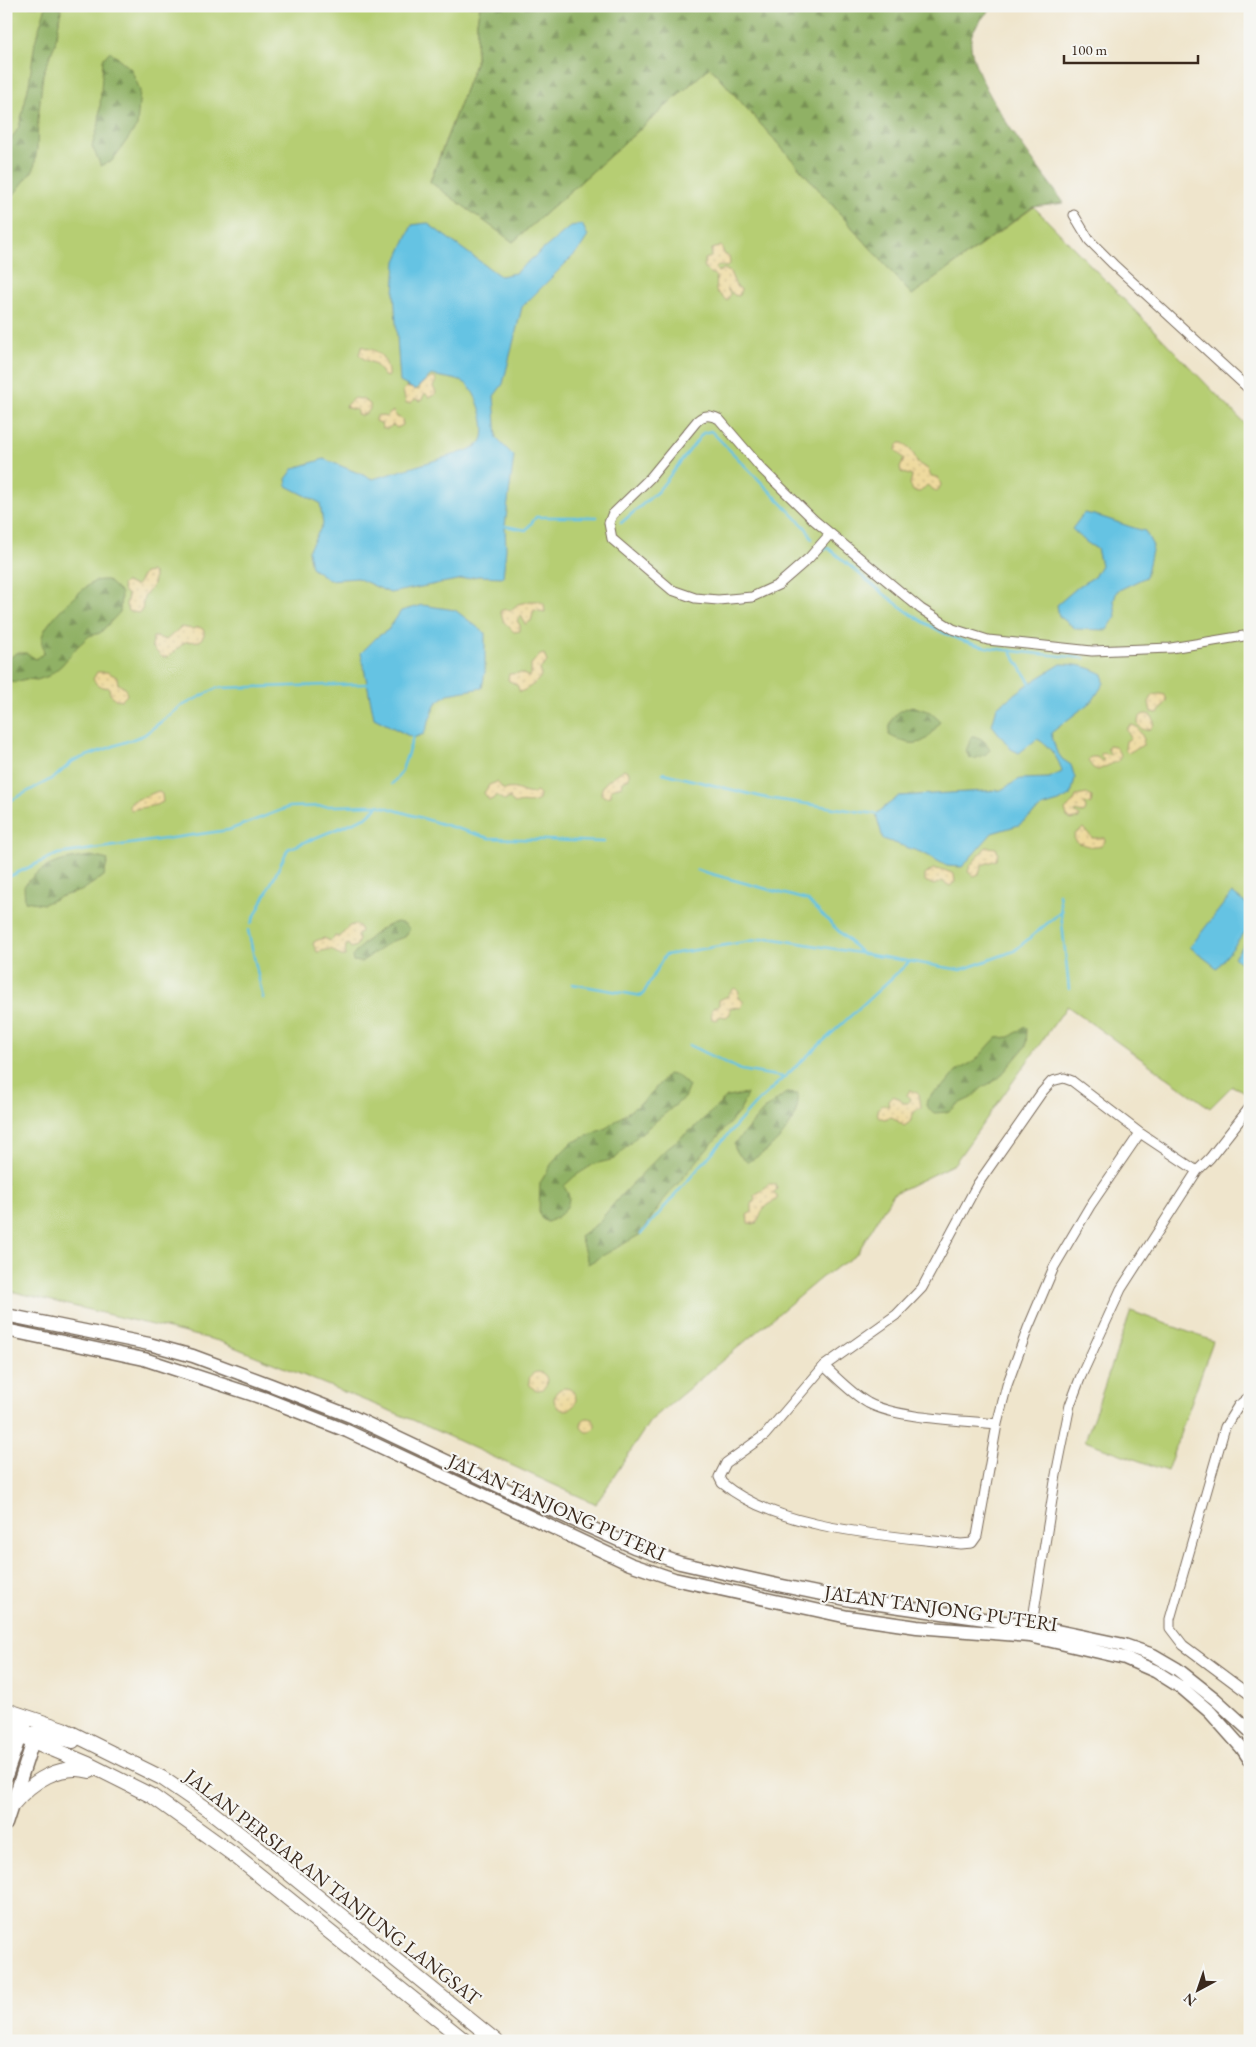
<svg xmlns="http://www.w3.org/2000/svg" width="1256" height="2047" viewBox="0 0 1256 2047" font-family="'EB Garamond',serif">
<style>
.green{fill:#b6ce73;stroke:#787c48}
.forest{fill:url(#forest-firs);stroke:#666e42}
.sand{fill:url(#sand-dots);stroke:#94825e}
.water{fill:#65c3e3;stroke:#507680}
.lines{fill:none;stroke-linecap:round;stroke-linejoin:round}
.stream{stroke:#65c3e3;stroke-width:2.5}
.street-casing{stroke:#7a6b5b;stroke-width:11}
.secondary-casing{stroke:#7a6b5b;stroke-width:15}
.primary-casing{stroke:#7a6b5b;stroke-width:16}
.street{stroke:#fff;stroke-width:9}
.secondary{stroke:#fff;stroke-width:12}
.primary{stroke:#fff;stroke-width:14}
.labels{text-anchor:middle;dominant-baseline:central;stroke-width:4.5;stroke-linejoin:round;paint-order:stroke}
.street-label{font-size:20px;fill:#3b2a1e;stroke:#f6f6f2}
</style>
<defs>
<pattern id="forest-firs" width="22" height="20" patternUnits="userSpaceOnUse" patternTransform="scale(1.25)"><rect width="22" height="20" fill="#90b165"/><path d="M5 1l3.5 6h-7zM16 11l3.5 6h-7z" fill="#779053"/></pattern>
<pattern id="sand-dots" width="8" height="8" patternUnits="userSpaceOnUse" patternTransform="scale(1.25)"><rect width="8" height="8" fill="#eeda9e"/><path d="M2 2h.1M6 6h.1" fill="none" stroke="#cdbb88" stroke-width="1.8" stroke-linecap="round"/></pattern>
</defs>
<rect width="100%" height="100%" fill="#f6f6f2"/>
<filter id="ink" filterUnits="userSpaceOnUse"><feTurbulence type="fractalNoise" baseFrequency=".02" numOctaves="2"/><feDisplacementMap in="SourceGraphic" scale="10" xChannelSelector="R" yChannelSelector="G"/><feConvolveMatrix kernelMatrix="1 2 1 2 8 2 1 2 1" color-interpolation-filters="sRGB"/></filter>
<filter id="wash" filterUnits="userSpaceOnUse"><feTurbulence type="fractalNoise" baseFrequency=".0096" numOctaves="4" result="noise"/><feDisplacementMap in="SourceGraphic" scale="20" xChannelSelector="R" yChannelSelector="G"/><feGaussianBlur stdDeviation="1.12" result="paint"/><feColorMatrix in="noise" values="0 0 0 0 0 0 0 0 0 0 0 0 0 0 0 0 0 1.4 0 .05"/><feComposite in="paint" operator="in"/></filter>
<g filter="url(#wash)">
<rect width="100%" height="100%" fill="#efe5cc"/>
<path class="green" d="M6,6H480L477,21L476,61L430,181L513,242L710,67L912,295L1034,207L1250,429V1094L1232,1086L1210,1108L1067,1006L954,1164L893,1194L856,1255L822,1277L650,1421L596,1504L415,1421L219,1341L6,1290Z
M1131,1311L1213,1341L1167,1471L1085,1441Z"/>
<path class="forest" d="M46,6H60L61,11L55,44L43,74L38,119L37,149L34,169L8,202H6V147L19,127L29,84L35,42Z
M480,6H993C986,14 976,24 972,34C960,70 1042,172 1064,203L1033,207L912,295L710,67L513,242L430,182L476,61L477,21Z
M110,51L131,69L140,90L137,126L112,161L101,166L92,146L99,123L103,59Z
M107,580L121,593L120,612L100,633L89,636L77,647L62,665L49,676L37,680L26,679L15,682L6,680V661L16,653H26L36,659L44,653C43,647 40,641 43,634C48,619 81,589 95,581C99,580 103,580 107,580Z
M912,706L930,712L940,721C926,746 915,749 889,735C890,717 895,712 912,706Z
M972,736C981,737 987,742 990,750L986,754L974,759L969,757L966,751Z
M91,856L108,860L104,876L81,891L62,896L43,904L25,901L24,886C44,862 62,860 91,856Z
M397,922L405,924L410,929L405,937L392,941L361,962L353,961L352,957C363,943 380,926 397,922Z
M1025,1026L1027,1029L1026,1046L998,1079L983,1087L971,1098L958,1104L949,1112L934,1113L926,1106L927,1100L932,1094L944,1086L956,1071L975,1061L996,1038L1010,1037Z
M668,1074L678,1076L689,1086L684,1098L634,1139L615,1159L594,1164L575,1176L564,1186C565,1189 569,1194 569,1198C569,1210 557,1219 547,1222L541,1218L539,1212L540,1183L554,1160L571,1143L606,1128L645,1100Z
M786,1093L798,1094C801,1122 771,1152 747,1162L736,1152L734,1144L764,1110Z
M747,1094L740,1111L662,1202L641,1234L588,1264L580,1236L597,1224L622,1194L667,1148L696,1126L727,1097Z"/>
<path class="sand" d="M721,246L725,255L729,256L730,264L727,267L718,265L716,269L718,272L724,269L730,272L736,286L741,289L739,296L734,295L727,288L730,294L727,301L716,291C719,265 709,281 704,265L705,259L711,257L712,249Z
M362,346C367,349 373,349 377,352C385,357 389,369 388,377L384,376L375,364L364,359L359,354Z
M431,378H435L436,381L433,387L436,392L435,395L429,397L425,393L421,401L415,399L411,403H406L403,391L406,387L419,390L420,385Z
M354,398L362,399L370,404V409L367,413L360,416L357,414V410L347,408L346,405Z
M393,411L397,417L402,419L403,425L397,428L393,425L387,429L382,428L381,423L375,421V419L378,415L386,417Z
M900,443H903C910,449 915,454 917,463L928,469L931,477H938L941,485L937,492L927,485L920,492L913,491L910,484L912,476L901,472L900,468L904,459L896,450L897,446Z
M151,572L154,575C154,589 151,587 144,597C143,600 143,606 142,610L138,613L128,611L126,605L128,595L124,592L122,585L125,582L136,586L144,573Z
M531,601H538L544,604L545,612L534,610L531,621L525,624L521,615L517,621L520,625V631L514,632L504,622L500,611L506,609L511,610L518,604Z
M181,627L193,629L199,627L204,630V635L200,641L185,642L168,657H162L152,647L153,637H157L166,640Z
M544,654L547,662L540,669L541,676C538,682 526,690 520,692L517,685L508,680L509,674L521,673L529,677L531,674V664L540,655Z
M97,672H107L117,677L118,684L125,687L127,695L122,700L115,699L110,694L109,688L98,686L93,679Z
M1160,694L1165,695L1167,701L1158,713L1151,712L1149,702L1153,695Z
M1138 722a8 8 0 1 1 16 0a8 8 0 1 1-16 0Z
M1132,725L1137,727L1144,739L1143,745L1128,753L1125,749L1126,741L1131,738L1127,731V728Z
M1109,745L1115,746L1121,756L1118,761L1098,770L1093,768L1088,761L1091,757H1097L1101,761L1104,760L1100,756L1102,753L1111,755L1107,748Z
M624,769L629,772V778L623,781L622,786L611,789V796L605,797L601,794C601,781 615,777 624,769Z
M497,782L504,790C518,784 525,798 537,792L540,795L539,800C529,806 524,800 515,804L510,800V797L505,801L496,795L493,799L489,800L484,793L489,785Z
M158,791L162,794L163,802L156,805L130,810L129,806L131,802Z
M1087,794L1092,797L1091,804L1084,803L1086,808L1085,812L1082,813L1076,811L1075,813L1080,816L1079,818L1071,820L1067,817L1065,810L1074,801L1076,796Z
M1084,828L1092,838H1104L1105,841C1100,852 1088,845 1078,843L1074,838L1075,834Z
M986,847L996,848L998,853L996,860L982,865L979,874L974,876L968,872L970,866Z
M933,869L944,870L954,874L955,882L950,886L942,881L934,885L925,881V875Z
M355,925L359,926L361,931L357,936L359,940L356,946L351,948L348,944L346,945L345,956H341L331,949L317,952L313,944L315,941L324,938L330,941L335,936L340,937L349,926Z
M735,988L739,992L738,997L744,1002L741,1008L730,1007V1014L726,1017L720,1016L717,1020L712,1019L711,1013L713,1008L719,1005V1000L728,996L730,992Z
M910,1090L919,1094L921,1107L914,1112L910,1122L904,1126L892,1117L884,1119L878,1116L877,1109L883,1105L889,1106L888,1100L892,1096L899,1098L903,1103H908L910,1099L907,1095Z
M768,1184H775L777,1189L773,1193L777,1196V1199C774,1202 769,1203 766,1206C760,1211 761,1219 755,1224L748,1223L747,1215L752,1212V1204L755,1200L754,1195L763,1190Z
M529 1381a9 9 0 1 1 18 0a9 9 0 1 1-18 0Z
M554 1399a11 11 0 1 1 22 0a11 11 0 1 1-22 0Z
M581 1425a7 7 0 1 1 14 0a7 7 0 1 1-14 0Z"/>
<path class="water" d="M427,223L500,276L515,273L571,226L582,224L588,236L579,250L522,307L503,384L494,396L497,439L514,456L505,526L506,549L503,577L478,576L390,593L357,578L329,580L311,567L308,551L323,524L320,503L287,486L286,479L294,468L324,459L373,479L466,451C472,448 479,446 482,440C488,427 477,391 465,383C459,379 439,377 431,375L415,390L400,382L394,293L396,261L412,225Z
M1084,513C1105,516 1124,526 1145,531L1153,546L1146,577L1117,591L1114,600L1116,616L1107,630L1076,629L1059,616L1057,605L1079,586L1094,577L1101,565L1097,549L1086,542L1072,529Z
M422,605L455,610L485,633V672L482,688L448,694L436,703L424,734L413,738L374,718L361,653L377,637L388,630L401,611Z
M1061,664C1078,664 1089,667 1103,674L1104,683L1093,700L1051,733L1056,750L1062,759L1071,765L1075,778L1071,795L1059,802L1042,807L1019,825L992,833L962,867L947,866L923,853L883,839L876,814L899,796L1001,790L1020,779L1049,778L1062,772C1060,760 1048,744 1037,739L1019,753L1011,749L992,725L997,707L1030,683Z
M1232,893L1250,907V926L1217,968L1190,947Z
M1250,937V965L1244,966L1234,957Z"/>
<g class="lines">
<path class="stream" d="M621,523L658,491L703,433L711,431L806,528L812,539
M505,526L526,530L536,517H597
M824,549L828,548C873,584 920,631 977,645C1012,653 1048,654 1084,658
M1010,650L1030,683
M663,773L766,798L876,814
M392,784L401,773L413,738
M6,803L55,777L73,761L144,735L180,707L217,688L367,684
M697,870L807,900L862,954
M6,878L58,854L229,830L289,807L378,805L489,838L604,842
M1059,894L1069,989
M251,924L288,849L366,817L378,806
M248,930L263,998
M572,984L642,996L665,955L769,938L961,970L1014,951L1062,911
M689,1045L741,1070L783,1077
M641,1234L753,1106L909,962"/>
</g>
</g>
<g filter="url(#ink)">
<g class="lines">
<g class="street-casing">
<path id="street" d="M1074,215L1089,240L1113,264L1250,390
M830,534L809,558L778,585L752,597L718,600L695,598L672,590L612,539L609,523L612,515L650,478L697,421C704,414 710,415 719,419L761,468L814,520L921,609L953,629L988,640L1092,651L1171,648L1250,635
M1140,1133L1090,1206L1054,1267L1028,1328L1007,1385L997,1424L977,1536L972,1543L961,1544C889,1535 779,1531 722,1483L719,1477L726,1463L765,1435L824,1366L896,1315L922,1288L977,1185L1042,1092L1052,1081L1064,1078L1072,1081L1140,1133L1197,1171
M824,1366C838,1379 852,1394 868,1403C899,1419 962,1420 997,1424
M1250,1396L1238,1406L1225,1427L1170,1619V1628L1183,1645L1250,1695
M1031,1631L1056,1475L1070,1405L1081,1376L1121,1289L1197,1171L1210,1158L1250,1107"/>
</g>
<g class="secondary-casing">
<path id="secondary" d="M6,1315L149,1344L193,1356L271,1385L353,1417L522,1497L634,1547L680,1563L773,1584L851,1600L1033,1626L1124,1645L1153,1655L1177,1669L1215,1699L1250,1731
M6,1330L144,1359L266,1399L347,1431L630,1564L674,1579L848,1617L917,1627L1030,1636L1125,1658L1155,1671L1182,1688L1210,1712L1242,1748L1250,1760
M6,1776L20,1736
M6,1824L33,1741"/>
</g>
<g class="primary-casing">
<path id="primary" d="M6,1710L63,1729L162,1778L210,1811L260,1850L496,2041
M6,1719L23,1727L32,1739
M6,1733L33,1741L88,1764L152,1796L234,1855L465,2041
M23,1736L39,1733L73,1741
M13,1804C32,1781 60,1763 90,1771"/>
</g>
<use href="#street" class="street"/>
<use href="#secondary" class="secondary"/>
<use href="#primary" class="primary"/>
</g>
</g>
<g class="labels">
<g class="street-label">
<text transform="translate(557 1507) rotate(24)">JALAN TANJONG PUTERI</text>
<text transform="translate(941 1608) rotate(8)">JALAN TANJONG PUTERI</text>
<text transform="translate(333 1887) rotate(38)">JALAN PERSIARAN TANJUNG LANGSAT</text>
</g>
</g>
<rect width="1256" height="2047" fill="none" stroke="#f6f6f2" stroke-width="25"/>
<g transform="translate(1198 1990) rotate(220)" stroke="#f6f6f2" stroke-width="4" paint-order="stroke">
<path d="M0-4L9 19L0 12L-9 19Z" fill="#3b2a1e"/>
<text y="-8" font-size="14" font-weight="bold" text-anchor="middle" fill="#3b2a1e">N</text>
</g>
<path d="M1064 55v8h134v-8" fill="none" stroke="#3b2a1e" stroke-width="2.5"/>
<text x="1071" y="55" font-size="15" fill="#3b2a1e" stroke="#f6f6f2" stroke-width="4" paint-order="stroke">100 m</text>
</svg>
